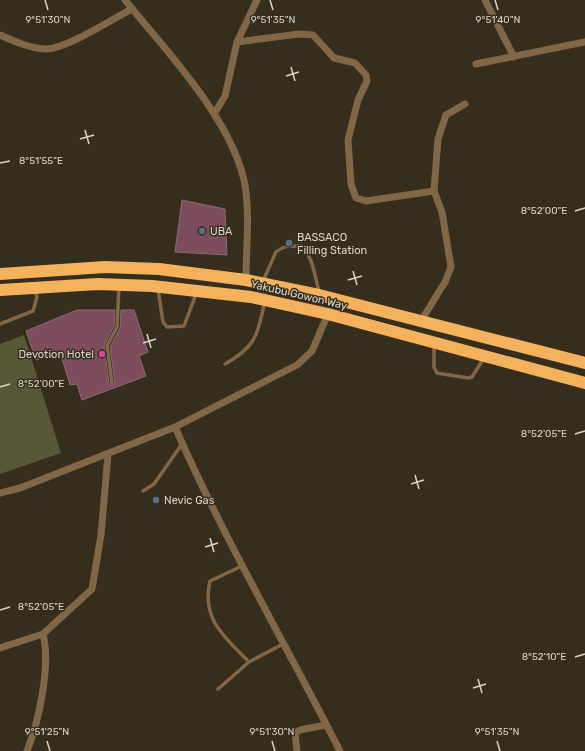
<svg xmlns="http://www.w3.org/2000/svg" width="585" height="751" viewBox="0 0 585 751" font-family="Rubik,sans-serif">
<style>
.green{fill:#565836}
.building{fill:#7d4d5d;stroke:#846d74}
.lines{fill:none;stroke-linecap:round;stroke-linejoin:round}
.lane{stroke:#826747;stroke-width:3.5}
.street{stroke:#826747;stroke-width:7}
.highway{stroke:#f5b25c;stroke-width:12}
.ticks{fill:none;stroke:#d9d5ca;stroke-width:1.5}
.service-dot{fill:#5c6f8a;stroke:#352e1d;stroke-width:1.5}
.hotel-dot{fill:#d1479c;stroke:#352e1d;stroke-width:1.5}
.labels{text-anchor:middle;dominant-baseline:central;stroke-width:3;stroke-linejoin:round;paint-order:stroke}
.poi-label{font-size:11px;fill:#d9d5ca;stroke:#352e1d;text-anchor:start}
.street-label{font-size:11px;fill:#d9d5ca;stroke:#352e1d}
.ticks-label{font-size:10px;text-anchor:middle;fill:#d9d5ca;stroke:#352e1d;stroke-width:3;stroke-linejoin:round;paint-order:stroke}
</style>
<rect width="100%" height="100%" fill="#352e1d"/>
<path class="green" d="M24,335L61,453L0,474V344Z"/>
<path class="building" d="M182,200L225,209L227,255L175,252Z
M77,310H115L114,326L104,346L109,383L112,386L115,383L110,347L120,328L121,310H134L148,352L139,356L146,376L82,400L77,384L70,385L60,352L36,360L26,331Z"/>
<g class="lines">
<path class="lane" d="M263,281L276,252C284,245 291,246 301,246C313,256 315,277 319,292
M158,289L163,322L167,327L184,326L196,294
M0,324L33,311L37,297L35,290
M434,344V367L437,373L468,378L472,377L484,358
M225,364C257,346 257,335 265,301
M112,383L107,346L117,327L119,286
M143,491L154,484L182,444
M242,566L210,581C201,620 225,637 249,662
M218,689L249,662L283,644"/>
<path class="street" d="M125,0C166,51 233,120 245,185C250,216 246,249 246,280
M485,0L514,57
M0,35C14,41 29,48 45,49C65,50 112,19 132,9
M237,42L299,34L313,35L334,58L355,63L366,75L367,81L358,100L348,140L351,184L356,198L366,201L434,191
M476,64L585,42
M214,114L225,96L237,42L257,0
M421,321L445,282L451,267L442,212L434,191L438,139L446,115L465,104
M175,427C224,539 285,643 340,751
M0,493L20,488L175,427L297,365L312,351L328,314
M0,648L43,634L92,589L101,535L108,455
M27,751C39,721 51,665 43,634
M297,751L295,733L300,730L326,725"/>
<path class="highway" d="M0,274L105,267L159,269L246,280L319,295L585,363
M0,290L98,284L152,286L251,297L328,314L585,383"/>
</g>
<path class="ticks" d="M45,0L48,10M270,0L273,10M495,0L498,10M291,67L295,81M286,76L299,72M85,130L89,144M80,139L94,135M0,163L10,161M575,211L585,208M353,271L357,285M348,280L362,276M147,334L151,348M143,343L156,339M0,387L10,384M575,434L585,431M415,475L419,489M411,484L424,480M210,538L214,552M205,547L218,543M0,610L10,607M575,657L585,654M478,679L482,693M473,688L486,684M47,741L50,751M272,741L275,751M497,741L500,751"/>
<g class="service-dot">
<circle cx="202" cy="231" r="4"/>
<circle cx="289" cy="243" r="4"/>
<circle cx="156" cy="500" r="4"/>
</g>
<circle class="hotel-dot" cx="102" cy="354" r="4"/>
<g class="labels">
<g class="poi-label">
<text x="210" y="231">UBA</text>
<text x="297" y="237">BASSACO<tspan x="297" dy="13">Filling Station</tspan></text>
<text x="94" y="354" text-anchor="end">Devotion Hotel</text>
<text x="164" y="500">Nevic Gas</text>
</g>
<g class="street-label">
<text transform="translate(299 295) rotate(13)">Yakubu Gowon Way</text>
</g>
</g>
<g class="ticks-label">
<text x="48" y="23">9°51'30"N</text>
<text x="273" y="23">9°51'35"N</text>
<text x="498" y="23">9°51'40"N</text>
<text x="41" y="164">8°51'55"E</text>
<text x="544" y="214">8°52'00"E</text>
<text x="41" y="387">8°52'00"E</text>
<text x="544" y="437">8°52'05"E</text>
<text x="41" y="610">8°52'05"E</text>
<text x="544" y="660">8°52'10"E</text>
<text x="47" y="735">9°51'25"N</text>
<text x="272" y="735">9°51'30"N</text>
<text x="497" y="735">9°51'35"N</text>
</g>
</svg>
